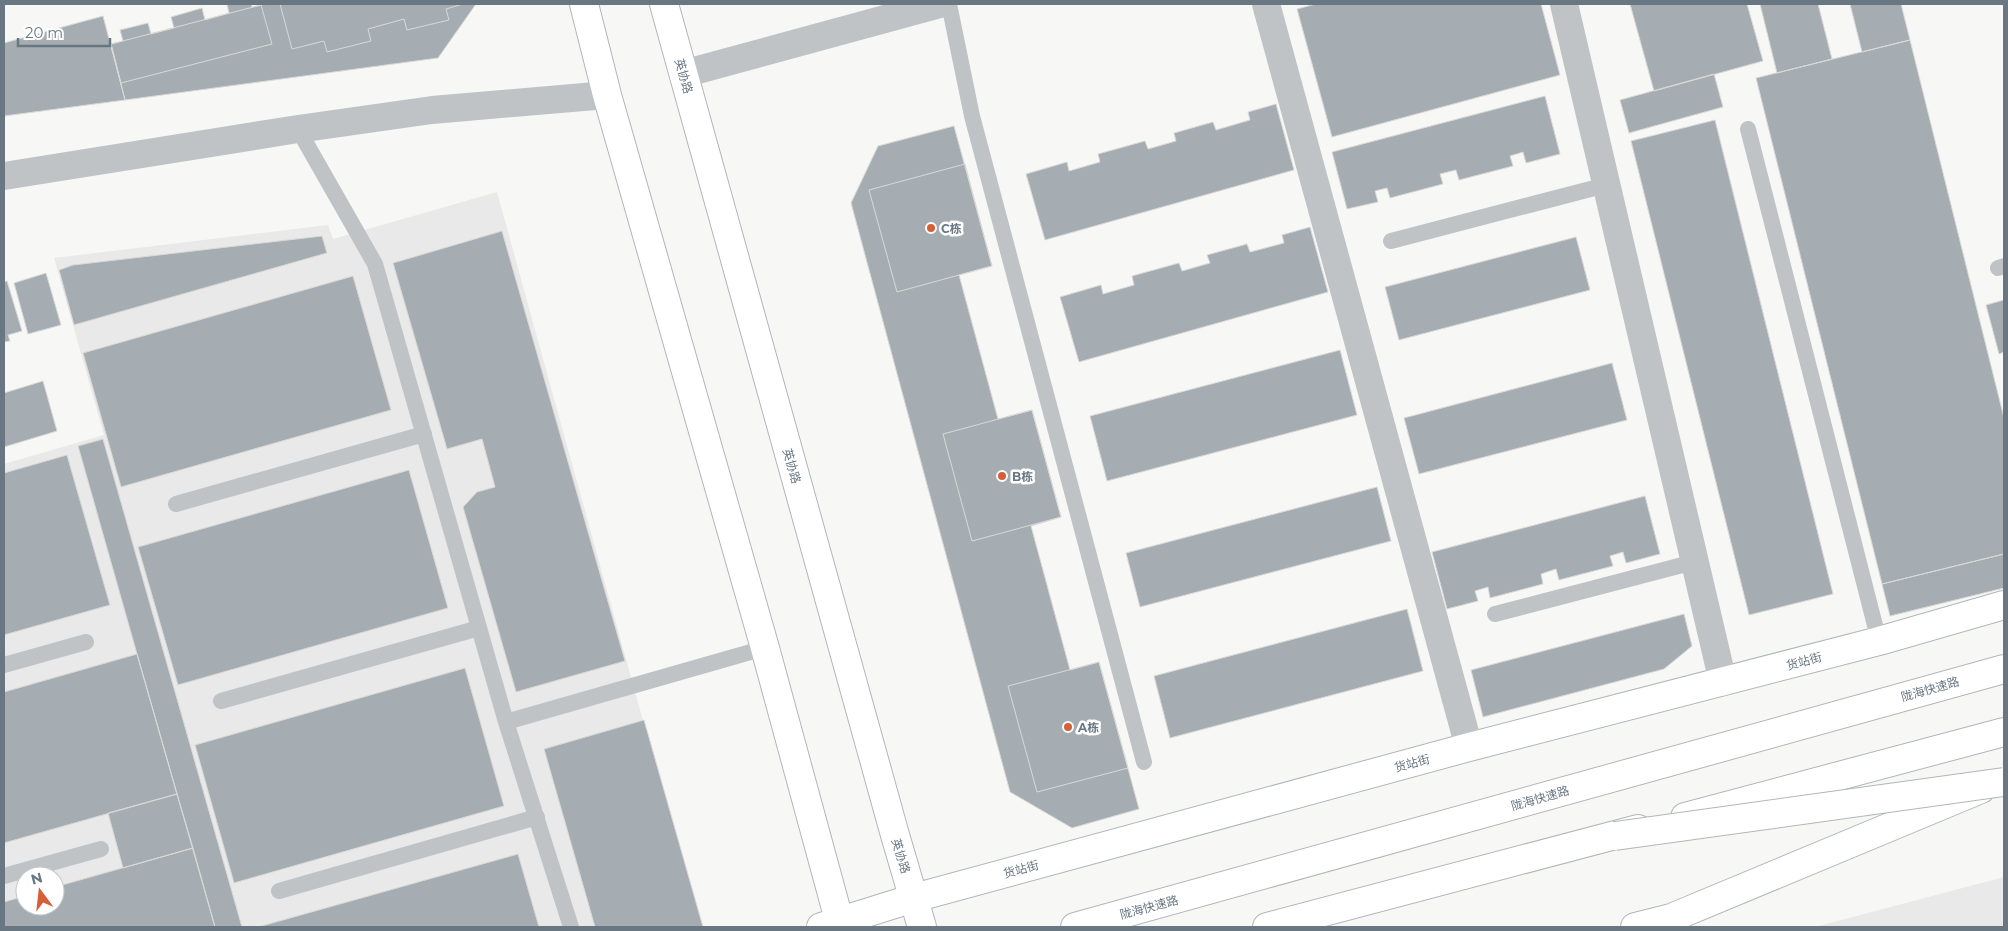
<svg xmlns="http://www.w3.org/2000/svg" width="2008" height="931" viewBox="0 0 2008 931" font-family="Montserrat,'Noto Sans SC',sans-serif">
<style>
.built{fill:#e8e9e8;fill-rule:evenodd}
.building{fill:#a5adb2;stroke:#d9d9d7}
.lines{fill:none;stroke-linecap:round;stroke-linejoin:round}
.secondary-casing{stroke:#b1b6bb;stroke-width:30}
.highway-casing{stroke:#b2b6b9;stroke-width:30}
.lane{stroke:#bfc3c6;stroke-width:16}
.street{stroke:#bfc3c6;stroke-width:28}
.secondary{stroke:#fff;stroke-width:28}
.highway{stroke:#fff;stroke-width:28}
.highway-bridge-casing{stroke:#b2b6b9;stroke-width:30;stroke-linecap:butt}
.highway-bridge{stroke:#fff;stroke-width:28}
.poi-dot{fill:#d45f38;stroke:#fff;stroke-width:2}
.labels{text-anchor:middle;dominant-baseline:central;stroke-width:5;stroke-linejoin:round;paint-order:stroke}
.street-label{font-size:12px;fill:#697783;stroke:#fff}
.poi-label{font-size:12px;font-weight:bold;fill:#697783;stroke:#fff;text-anchor:start}
</style>
<rect width="100%" height="100%" fill="#f7f8f5"/>
<path class="built" d="M497,192L700,927H4V464L104,435L54,258L328,225L333,239ZM25,876H55V906H25Z
M2004,877V927H1815Z"/>
<path class="building" d="M227,4H251L252,7L261,5L272,44L121,83L111,44L123,41L120,30L148,23L151,34L174,28L171,17L202,8L205,20L229,13Z
M265,4H476L438,58L125,100L111,44Z
M280,4H463L446,9L449,20L407,30L404,19L368,29L371,41L327,52L324,41L292,49Z
M1316,4H1541L1560,75L1332,137L1297,9Z
M1630,4H1747L1763,61L1654,91Z
M1760,4H1818L1832,59L1777,73Z
M1850,4H1901L1910,40L1862,52Z
M103,16L125,100L4,116V43Z
M1910,40L2004,418V554L1882,584L1756,78Z
M1714,74L1723,107L1629,133L1620,100Z
M1545,96L1560,154L1526,163L1523,152L1510,156L1513,166L1459,180L1456,170L1440,174L1443,184L1390,198L1387,188L1375,191L1378,202L1347,209L1332,152Z
M1276,104L1294,170L1045,240L1026,174L1067,162L1069,171L1100,162L1098,154L1145,141L1148,149L1176,141L1174,133L1213,122L1216,130L1250,120L1248,112Z
M1715,120L1833,594L1749,615L1631,141Z
M954,126L992,266L959,275L998,419L1032,410L1061,517L1031,526L1070,670L1099,662L1139,809L1072,828L1010,792L851,203L878,146Z
M965,164L992,266L897,292L869,190Z
M1310,227L1328,292L1079,362L1060,297L1101,285L1103,294L1134,285L1132,276L1179,263L1182,271L1210,263L1207,255L1247,244L1250,252L1284,243L1282,235Z
M502,231L625,661L516,692L463,507L477,492L495,487L482,439L447,449L393,263Z
M322,236L327,253L74,325L59,270L73,265Z
M1576,237L1590,290L1399,340L1385,287Z
M46,273L61,325L28,334L14,283Z
M353,276L391,410L121,487L83,353Z
M7,281L22,331L8,335L10,341L4,342V282Z
M2004,300V352L1999,354L1986,305Z
M1340,350L1357,415L1107,481L1090,416Z
M1612,363L1627,420L1419,474L1404,418Z
M43,381L57,431L4,447V393Z
M1032,410L1061,517L972,541L943,434Z
M103,439L242,927H215L137,654L78,446Z
M67,455L110,605L4,635V473Z
M409,470L448,608L178,685L138,547Z
M1377,487L1391,541L1140,607L1126,553Z
M1645,496L1660,554L1626,563L1623,552L1610,556L1613,566L1559,580L1556,569L1541,574L1543,584L1490,598L1488,587L1475,591L1478,601L1447,609L1432,552Z
M2004,554V588L1890,616L1882,584Z
M1407,609L1423,671L1170,738L1154,676Z
M1684,614L1692,646L1664,669L1483,717L1471,670Z
M137,654L177,794L4,843V692Z
M1099,662L1128,768L1037,792L1008,686Z
M465,668L504,806L234,883L195,745Z
M644,720L703,927H595L544,749Z
M177,794L193,848L123,868L108,813Z
M193,848L215,927H4V902L25,896V906H55V887Z
M518,854L539,927H258Z"/>
<g class="lines">
<g class="secondary-casing">
<path id="secondary" d="M584,4L607,95L765,648L841,927
M664,4L895,835L922,927
M821,927L914,898L1469,747L1879,641L2004,605
M1635,927L1671,918L1981,789"/>
</g>
<g class="highway-casing">
<path id="highway" d="M1685,817L2004,732
M1075,927L2004,669
M1267,927L1638,829"/>
</g>
<path class="lane" d="M949,4L972,116L1144,762
M298,129L375,264L506,722L571,927
M1748,129L1879,641
M1391,241L1606,185
M1998,268L2004,266
M176,504L424,434
M1495,614L1694,562
M4,665L86,642
M221,701L479,628
M506,722L765,648
M4,876L101,849
M279,891L537,817"/>
<path class="street" d="M1266,4L1469,747
M1564,4L1723,682
M683,74L940,4
M4,176L298,129L432,110L607,95"/>
<use href="#secondary" class="secondary"/>
<use href="#highway" class="highway"/>
<g class="highway-bridge-casing">
<path id="highway-bridge" d="M1615,836L2004,782"/>
</g>
<use href="#highway-bridge" class="highway-bridge"/>
</g>
<g class="poi-dot">
<circle cx="931" cy="228" r="5"/>
<circle cx="1002" cy="476" r="5"/>
<circle cx="1068" cy="727" r="5"/>
</g>
<g class="labels">
<g class="street-label">
<text transform="translate(684 76) rotate(74)">英协路</text>
<text transform="translate(792 466) rotate(74)">英协路</text>
<text transform="translate(1804 661) rotate(-15)">货站街</text>
<text transform="translate(1930 689) rotate(-16)">陇海快速路</text>
<text transform="translate(1412 763) rotate(-15)">货站街</text>
<text transform="translate(1540 798) rotate(-16)">陇海快速路</text>
<text transform="translate(901 856) rotate(73)">英协路</text>
<text transform="translate(1021 869) rotate(-15)">货站街</text>
<text transform="translate(1149 907) rotate(-15)">陇海快速路</text>
</g>
<g class="poi-label">
<text x="941" y="228">C栋</text>
<text x="1012" y="476">B栋</text>
<text x="1078" y="727">A栋</text>
</g>
</g>
<rect width="2008" height="931" fill="none" stroke="#697783" stroke-width="10"/>
<g transform="translate(40 891) rotate(345)"><circle r="24" fill="#ffffff" stroke="#c3c9cd"/>
<path d="M0-4L9 19L0 12L-9 19Z" fill="#d45f38"/>
<text y="-8" font-size="14" font-weight="bold" text-anchor="middle" fill="#697783">N</text>
</g>
<path d="M18 38v8h92v-8" fill="none" stroke="#697783" stroke-width="2.5"/>
<text x="25" y="38" font-size="15" fill="#697783" stroke="#ffffff" stroke-width="4" paint-order="stroke">20 m</text>
</svg>
